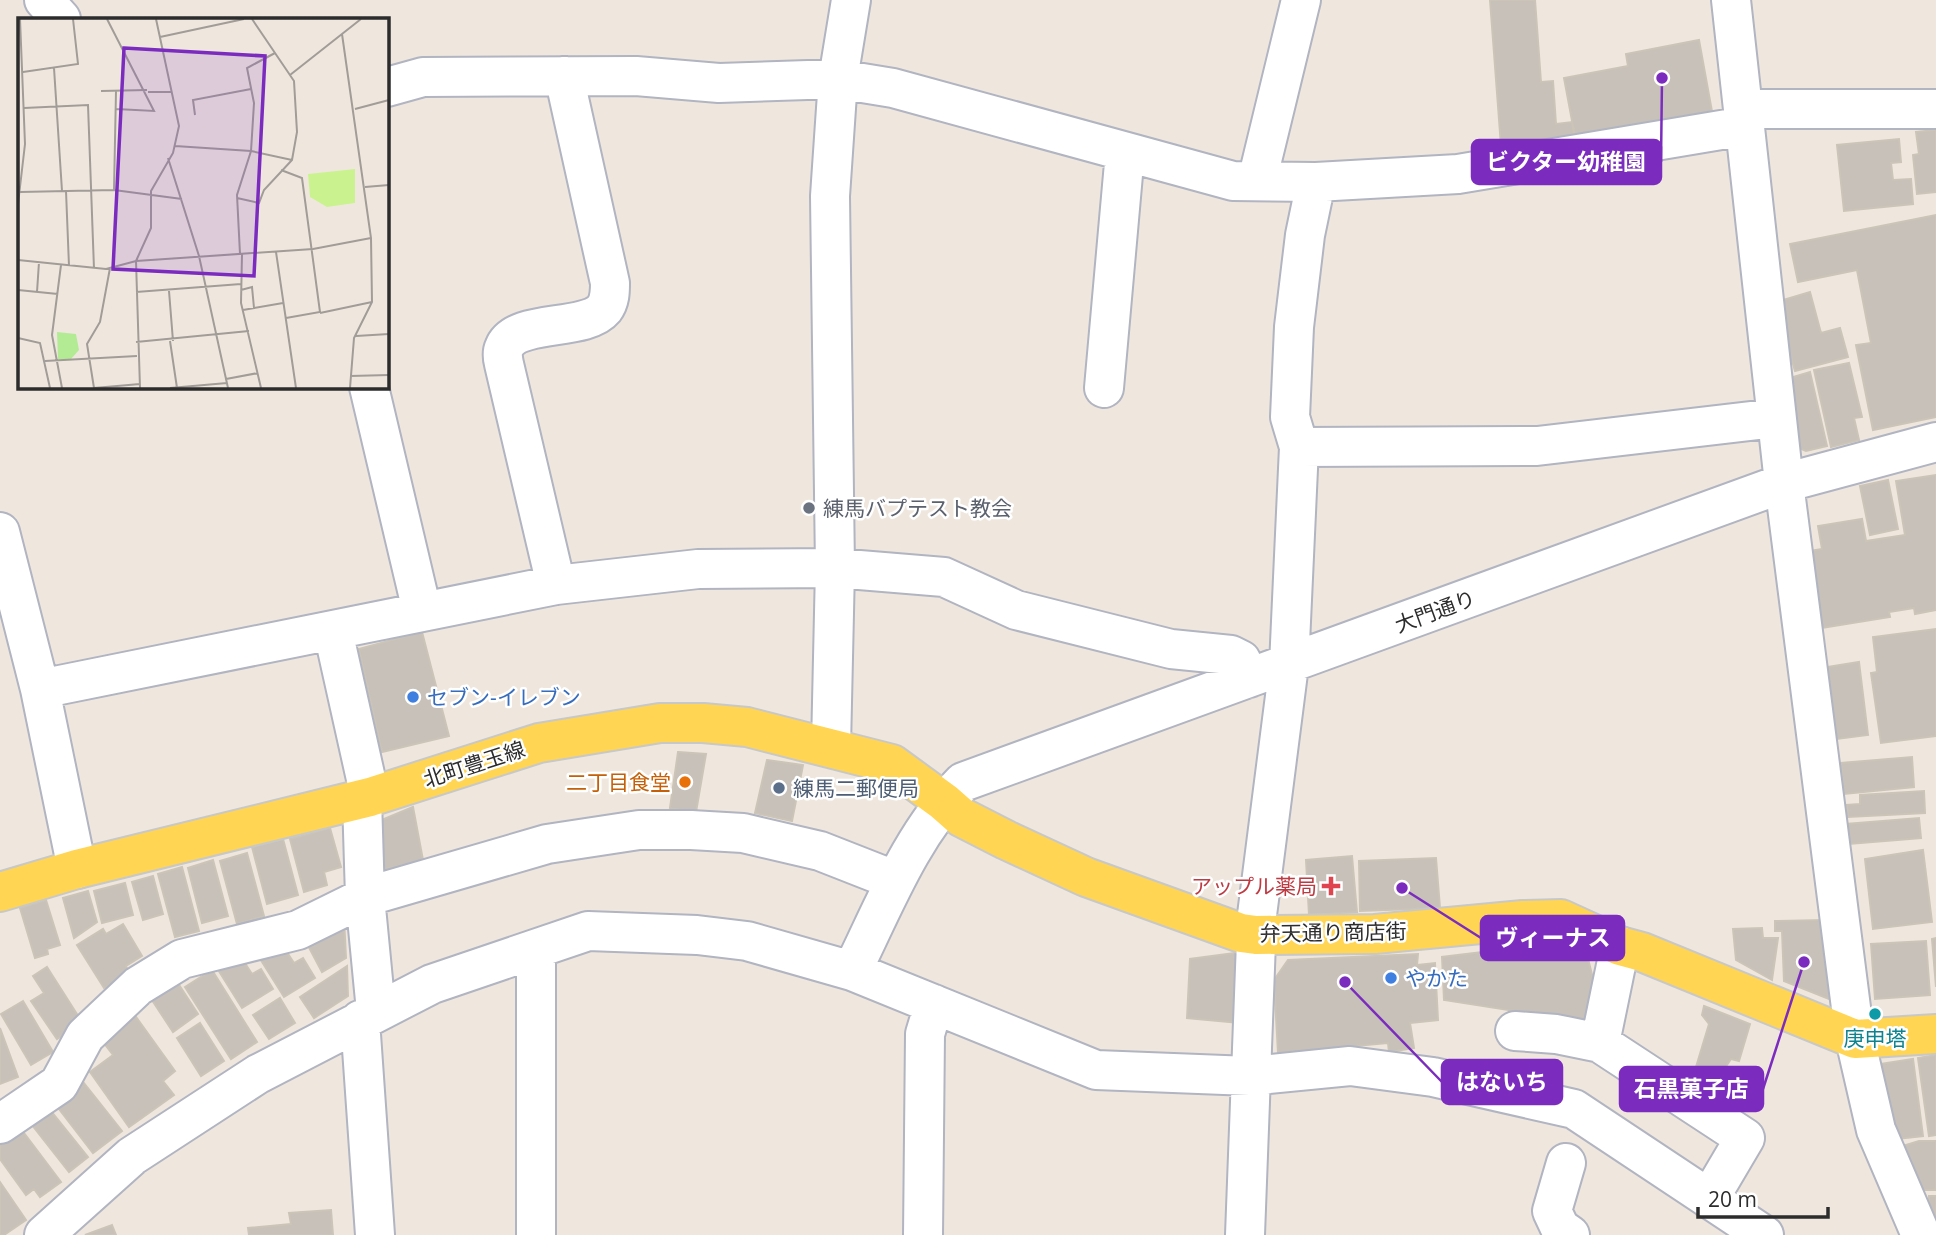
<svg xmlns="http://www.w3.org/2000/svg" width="1936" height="1235" viewBox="0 0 1936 1235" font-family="'Open Sans','Noto Sans JP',sans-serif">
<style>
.building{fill:#c7c1b9;stroke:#cbc4b7;stroke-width:2}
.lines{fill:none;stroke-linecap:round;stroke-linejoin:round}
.minor-casing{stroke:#b1b4c1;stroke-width:42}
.major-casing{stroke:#c8c8c8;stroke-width:42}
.minor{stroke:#fff;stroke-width:38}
.major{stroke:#ffd553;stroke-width:38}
.worship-dot{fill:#6b7280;stroke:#fff;stroke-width:2.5}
.shop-dot{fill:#3f7fe0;stroke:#fff;stroke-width:2.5}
.food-dot{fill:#e8710a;stroke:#fff;stroke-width:2.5}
.service-dot{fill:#5c6f8a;stroke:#fff;stroke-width:2.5}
.health-dot{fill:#e0444e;stroke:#fff;stroke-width:2.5}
.culture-dot{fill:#0f9aa8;stroke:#fff;stroke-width:2.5}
.labels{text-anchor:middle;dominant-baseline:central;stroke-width:5;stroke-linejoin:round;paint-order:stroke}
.worship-label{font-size:21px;fill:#5b616d;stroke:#fff;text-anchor:start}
.street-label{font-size:21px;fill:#2c2c2c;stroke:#fff}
.shop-label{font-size:21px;fill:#366cbe;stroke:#fff;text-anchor:start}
.food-label{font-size:21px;fill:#c56008;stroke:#fff;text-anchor:end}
.service-label{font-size:21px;fill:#4e5e75;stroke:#fff;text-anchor:start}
.health-label{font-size:21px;fill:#be3a42;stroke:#fff;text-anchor:end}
.culture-label{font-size:21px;fill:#0d838f;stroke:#fff}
.inset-road{fill:none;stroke:#a19c97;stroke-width:2}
.view{fill:#7b2cbf;fill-opacity:0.15;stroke:#7b2cbf;stroke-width:3.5}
.inset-edge{fill:none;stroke:#2c2c2c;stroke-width:3.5}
.leader{fill:none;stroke:#7b2cbf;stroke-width:2.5}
.callout-dot{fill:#7b2cbf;stroke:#fff;stroke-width:2.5}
.callout{fill:#7b2cbf;stroke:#7b2cbf;stroke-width:2.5}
.callout-label{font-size:23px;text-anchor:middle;font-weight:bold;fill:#fff}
</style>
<rect width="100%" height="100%" fill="#efe7de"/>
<path class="building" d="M1490,0H1535L1541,82L1553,81L1556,124L1572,122L1575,142L1501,146Z
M1699,40L1713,117L1576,142L1564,78L1628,66L1626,54Z
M1936,130V192L1917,194L1913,155L1919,154L1916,132Z
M1899,139L1901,162L1891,163L1893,180L1911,179L1913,204L1844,211L1837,145Z
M1936,215V417L1873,430L1856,345L1871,343L1857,270L1798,282L1790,244Z
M1810,292L1821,333L1840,328L1848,357L1795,371L1783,328L1787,327L1780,301Z
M1849,363L1862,417L1854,418L1859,440L1831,447L1814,370Z
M1810,372L1827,446L1806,451L1799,448L1790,378Z
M1936,475V610L1915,614L1914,608L1889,612L1890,617L1821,628L1809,551L1822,549L1818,526L1862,519L1866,541L1905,535L1896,481Z
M1888,480L1898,529L1870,535L1860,486Z
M1936,629V736L1881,743L1871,673L1877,672L1873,637Z
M422,632L449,736L382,752L359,649Z
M1859,662L1868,735L1837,739L1827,667Z
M678,752L706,754L696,812L670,808Z
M1912,757L1914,787L1844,794L1841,763Z
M767,760L803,765L792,821L755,813Z
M1924,791L1925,813L1848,817L1847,805L1860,804V795Z
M413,807L423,860L381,870L377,822Z
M1919,818L1921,838L1849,844L1846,824Z
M330,828L341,867L324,872L327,885L304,892L290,839Z
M283,839L298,895L267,904L252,847Z
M1923,850L1932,922L1873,929L1865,859Z
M247,853L264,916L237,924L220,861Z
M1352,856L1357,912L1309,915L1306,860Z
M1436,858L1440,908L1360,911L1359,861Z
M213,860L228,916L202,923L188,868Z
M182,867L199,931L175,937L158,874Z
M153,876L163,914L143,920L132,882Z
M125,883L133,915L102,923L94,891Z
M88,891L97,922L74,938L63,898Z
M46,900L60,945L47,949L48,954L35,958L20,908Z
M344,918L346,958L322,972L305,940Z
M1824,920L1829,999L1784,981L1782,931H1775V921Z
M123,924L142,956L126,966L129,973L104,988L77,945L103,929L106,934Z
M1762,928L1763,938H1778L1772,980L1736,960L1733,929Z
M1936,938V987L1932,939Z
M1926,941L1930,995L1875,999L1871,944Z
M281,943L294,963L303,958L315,978L284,997L259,957Z
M1557,943L1588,959L1595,986L1585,1022L1444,1000L1442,957Z
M1243,952L1239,1023L1187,1018L1190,959Z
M239,954L252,974L261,969L273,989L242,1008L217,968Z
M1418,954L1417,965L1435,963L1438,1020L1410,1023L1414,1048L1389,1052L1388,1043L1278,1053L1274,980L1288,960Z
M347,966L348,996L314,1018L300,997Z
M47,967L82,1022L57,1039L31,1001L44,993L33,976Z
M212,970L257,1042L231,1059L185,987Z
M172,974L198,1014L173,1032L146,991Z
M280,998L295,1023L269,1039L253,1015Z
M23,1001L53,1052L31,1065L1,1014Z
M1704,1006L1750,1024L1739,1061L1731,1059L1712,1087L1693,1077L1709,1024L1702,1015Z
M131,1010L175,1071L163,1081L174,1095L129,1127L90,1072L113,1055L97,1034Z
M200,1023L224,1061L201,1076L177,1038Z
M0,1028L18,1077L0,1084Z
M1936,1055V1135L1929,1136L1918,1058Z
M1913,1059L1923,1136L1897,1139L1880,1064Z
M80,1078L122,1131L93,1153L52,1100Z
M46,1105L88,1157L69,1172L28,1120Z
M15,1121L61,1182L40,1197L34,1189L26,1195L0,1159V1133Z
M1919,1141H1936V1190H1919L1903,1146Z
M0,1182L26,1220L4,1235H0Z
M1929,1196H1936V1216H1929Z
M331,1210L333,1235H249L248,1228L291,1224L289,1213Z
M112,1225L116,1235H85Z"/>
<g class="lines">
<g class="minor-casing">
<path id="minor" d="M44,0L61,19
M1731,0L1784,483L1855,1039L1876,1130L1921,1235
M387,87L423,77L636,76L719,83L838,79L893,88L1233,181L1316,182L1458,174L1745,126
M1743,109H1936
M1257,181L1301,0
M369,387L422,611
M1104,388L1125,152
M1299,447L1290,417L1294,327L1305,235L1316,182
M0,532L40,689L77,869
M556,585L504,364C503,360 502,352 504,348C515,318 585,332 604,309C610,301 610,292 610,283L564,76
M333,631L370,797
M40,689L556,585L698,569L835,568L944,577L1016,610L1171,649L1231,655L1241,660L1249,678
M831,747L835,568L830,196L838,79L851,0
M362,799L365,897L376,1011
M536,950V1235
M852,971L1096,1070L1250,1076L1350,1066L1433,1077L1574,1109L1764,1235
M360,1020L375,1235
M1515,1031L1556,1034L1600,1043L1745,1138L1709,1199
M1600,1043L1620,946
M0,1124L59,1084L85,1036L138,986L182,959L298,930L365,897L547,844L639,830H691L743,833L820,851L894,880
M1566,1163L1552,1211L1560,1228L1570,1235
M44,1235L132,1156L258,1074L432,984L588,931L697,935L747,941L852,971C884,906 911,835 963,782L1784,483L1936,442
M923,1235L925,1034L934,1004
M1245,1235L1257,915L1289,665L1299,447L1537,446L1776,418"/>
</g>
<g class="major-casing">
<path id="major" d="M0,892L77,869L370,797L539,743L660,723H703L747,727L892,764L944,802L961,817L1006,840L1086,877L1241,933L1256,935L1375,934L1523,920L1561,919L1620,946L1642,952L1855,1039L1936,1034"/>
</g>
<use href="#minor" class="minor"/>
<use href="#major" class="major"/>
</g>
<circle class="worship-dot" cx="809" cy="508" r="7"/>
<g class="shop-dot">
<circle cx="413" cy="697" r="7"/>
<circle cx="1391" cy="978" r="7"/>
</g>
<circle class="food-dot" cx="685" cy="782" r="7"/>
<circle class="service-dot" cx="779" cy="788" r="7"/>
<path class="health-dot" d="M1327.5 875.5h7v7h7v7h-7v7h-7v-7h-7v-7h7z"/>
<circle class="culture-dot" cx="1875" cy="1014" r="7"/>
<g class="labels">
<g class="worship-label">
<text x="823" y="508">練馬バプテスト教会</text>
</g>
<g class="street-label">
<text transform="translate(1435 611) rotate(-20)">大門通り</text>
<text transform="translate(474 764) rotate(-18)">北町豊玉線</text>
<text transform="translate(1333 932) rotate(-1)">弁天通り商店街</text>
</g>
<g class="shop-label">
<text x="427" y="697">セブン-イレブン</text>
<text x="1405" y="978">やかた</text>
</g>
<g class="food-label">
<text x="671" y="782">二丁目食堂</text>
</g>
<g class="service-label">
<text x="793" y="788">練馬二郵便局</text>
</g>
<g class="health-label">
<text x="1317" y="886">アップル薬局</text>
</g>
<g class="culture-label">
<text x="1875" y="1038">庚申塔</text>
</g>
</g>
<g transform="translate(18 18)">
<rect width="371" height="371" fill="#efe7de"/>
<path d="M39,314L58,316L61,332L53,341H40Z" fill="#b3eb95"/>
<path d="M337,151V185L309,189L292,179L290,156Z" fill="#caf390"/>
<path class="inset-road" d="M89,1L136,93L98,91M324,16L353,220L354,284L336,320L332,370M142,19L226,1M36,50L44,173M5,54L60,46L55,1M272,57L343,1M83,73L129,72M130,74H154M6,90L70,87L76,251M337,91L371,82M177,97L175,82L233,71M157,128L233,133L274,142M150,140L181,238L210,370M263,152L284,160L302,294L268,300M347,169L371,167M96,172L98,73M48,173L51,248M2,174L96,172L164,181M219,180L241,185L246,172L274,142L279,114L276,63L234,1M0,186L7,126L2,1M258,234L278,370M222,236L219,177L233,133L236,85L229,50L257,35M224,236L223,285L243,370M0,242L88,251L118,243L295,231L353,220M43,247L34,317L44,370M0,272L40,276M223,272L234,269L236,290M151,273L155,323M19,274L21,244M118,274L223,266M225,292L265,285M302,295L354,284M338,318L371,316M0,320L22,325L32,370M152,323L159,370M118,324L231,313M27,343L119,338M332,358L371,357M208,361L240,355M76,370L69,326L82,304L92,250M76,370L122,366M122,370L118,243L133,210V173L155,135L161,108L138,1M152,370L209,365"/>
<path class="view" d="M106,30L247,38L236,258L95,251Z"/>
<rect width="371" height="371" class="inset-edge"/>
</g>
<path class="leader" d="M1662 78L1661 162M1402 888L1481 938M1345 982L1442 1082M1804 962L1763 1089"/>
<g class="callout-dot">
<circle cx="1662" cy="78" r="7"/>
<circle cx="1402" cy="888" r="7"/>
<circle cx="1345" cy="982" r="7"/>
<circle cx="1804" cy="962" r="7"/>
</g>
<g class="callout">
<rect x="1472" y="140" width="189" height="44" rx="7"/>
<rect x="1481" y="916" width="143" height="44" rx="7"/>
<rect x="1442" y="1060" width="120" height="44" rx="7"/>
<rect x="1620" y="1067" width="143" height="44" rx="7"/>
</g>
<g class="callout-label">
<text x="1566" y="170">ビクター幼稚園</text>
<text x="1553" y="946">ヴィーナス</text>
<text x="1502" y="1090">はないち</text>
<text x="1691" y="1097">石黒菓子店</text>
</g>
<path d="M1698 1207v10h130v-10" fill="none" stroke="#2c2c2c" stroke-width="3.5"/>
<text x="1708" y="1207" font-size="21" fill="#2c2c2c" stroke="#ffffff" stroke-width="5" paint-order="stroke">20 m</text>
</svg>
